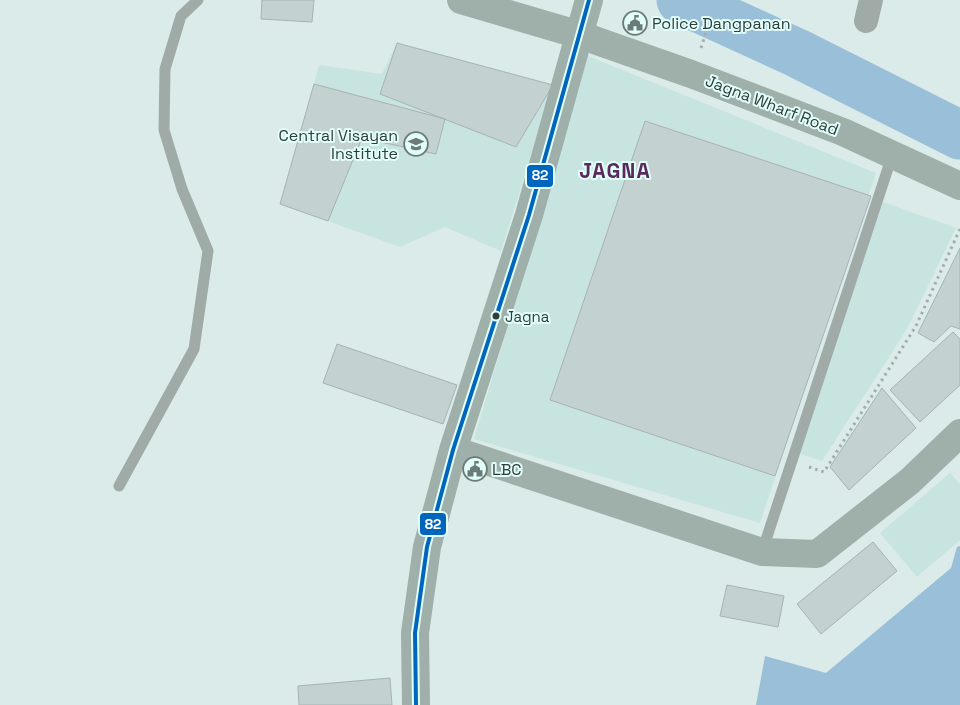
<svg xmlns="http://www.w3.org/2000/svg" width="960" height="705" viewBox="0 0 960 705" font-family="'Space Grotesk',sans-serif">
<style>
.built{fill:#c8e4e1}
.water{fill:#9abfd8}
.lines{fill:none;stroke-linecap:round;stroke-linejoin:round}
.river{stroke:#9abfd8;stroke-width:49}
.building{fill:#c4d1d1;stroke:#a6b3b4}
.path{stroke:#a3aeab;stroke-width:3;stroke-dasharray:2.5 4;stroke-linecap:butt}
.lane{stroke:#a0aba8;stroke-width:11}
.street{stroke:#a0aba8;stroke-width:24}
.primary{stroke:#9fafa9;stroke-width:28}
.bus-1-casing{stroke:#e1fefb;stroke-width:8}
.bus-1{stroke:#0065bd;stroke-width:4}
.bus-dot{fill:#313d3b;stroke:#e1fefb;stroke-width:2}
.labels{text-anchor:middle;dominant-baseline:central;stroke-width:4;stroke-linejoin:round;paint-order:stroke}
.bus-label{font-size:15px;fill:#313d3b;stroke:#e1fefb;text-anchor:start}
.poi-label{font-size:16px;fill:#313d3b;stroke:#e1fefb;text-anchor:start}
.street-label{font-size:16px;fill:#313d3b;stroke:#e1fefb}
.district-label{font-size:21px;font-weight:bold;letter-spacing:1px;fill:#5a2a5c;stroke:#e1fefb}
.line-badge{stroke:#e1fefb;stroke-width:2}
.badge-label{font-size:14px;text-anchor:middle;font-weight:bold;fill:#fff}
</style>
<rect width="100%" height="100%" fill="#daebe9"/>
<path class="built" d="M397,43L553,85L501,251L445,227L400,247L280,204L319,65L382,74Z
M588,56L876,173L760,523L474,439Z
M883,202L956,228L907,329L822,461L798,453Z
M950,473L960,484V540L917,577L880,533Z"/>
<path class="water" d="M960,546V705H756L765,656L826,673L951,568L957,547Z"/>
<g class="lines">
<path class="river" d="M681,0L797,53L960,135"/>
</g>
<path class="building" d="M262,0H314L312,22L261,19Z
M397,43L553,85L516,147L380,94Z
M314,84L445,119L436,154L362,138L328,221L280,204Z
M645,121L871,196L775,476L550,400Z
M960,248V329L951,326L934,342L918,333Z
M953,332L960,339V385L920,422L890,390Z
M337,344L457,385L443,424L323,383Z
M882,388L916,428L849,490L830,467Z
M873,542L897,571L821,634L797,604Z
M727,585L784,596L778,627L720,616Z
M390,678L392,705H299L298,686Z"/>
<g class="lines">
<path class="path" d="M701,48L706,32
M809,467L824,472L916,326L960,229"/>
<path class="lane" d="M119,486L194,349L208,251L182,189L164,130L165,69L181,16L198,0
M762,552L892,156"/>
<path class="street" d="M866,21L871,0"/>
<path class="primary" d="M461,0L580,35L691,74L843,132L960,186
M453,450L762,552L817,554L910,481L960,433
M416,705L415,633L427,547L453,450L529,215L589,0"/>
<g class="bus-1-casing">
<path id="bus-1" d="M416,705L415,633L427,547L453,450L529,215L589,0"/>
</g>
<use href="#bus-1" class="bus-1"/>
</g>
<defs>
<g id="civic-ring" transform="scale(1.25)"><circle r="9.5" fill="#e1fefb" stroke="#6c7a78" stroke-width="1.5"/><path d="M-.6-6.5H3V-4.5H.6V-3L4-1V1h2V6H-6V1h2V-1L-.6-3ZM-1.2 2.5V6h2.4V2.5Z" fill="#6c7a78"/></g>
<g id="school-ring" transform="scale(1.25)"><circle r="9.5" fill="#e1fefb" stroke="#6c7a78" stroke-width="1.5"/><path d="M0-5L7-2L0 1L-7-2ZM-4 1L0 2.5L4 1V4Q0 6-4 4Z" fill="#6c7a78"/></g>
</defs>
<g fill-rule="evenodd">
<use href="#civic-ring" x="635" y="23"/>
<use href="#school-ring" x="416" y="144"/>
<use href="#civic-ring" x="475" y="469"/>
</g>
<circle class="bus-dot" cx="496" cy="316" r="4.5"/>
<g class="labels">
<g class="bus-label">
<text x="505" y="316">Jagna</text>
</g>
<g class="poi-label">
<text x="652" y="23">Police Dangpanan</text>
<text x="398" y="135" text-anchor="end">Central Visayan<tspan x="398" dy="18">Institute</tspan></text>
<text x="492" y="469">LBC</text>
</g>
<g class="street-label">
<text transform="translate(772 105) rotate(21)">Jagna Wharf Road</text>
</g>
<g class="district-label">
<text x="615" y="170">JAGNA</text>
</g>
</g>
<g class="line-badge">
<rect x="526" y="164" width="28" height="24" rx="5" fill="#0065bd"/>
<rect x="419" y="512" width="28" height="24" rx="5" fill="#0065bd"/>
</g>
<g class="badge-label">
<text x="540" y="180">82</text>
<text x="433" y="529">82</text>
</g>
</svg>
